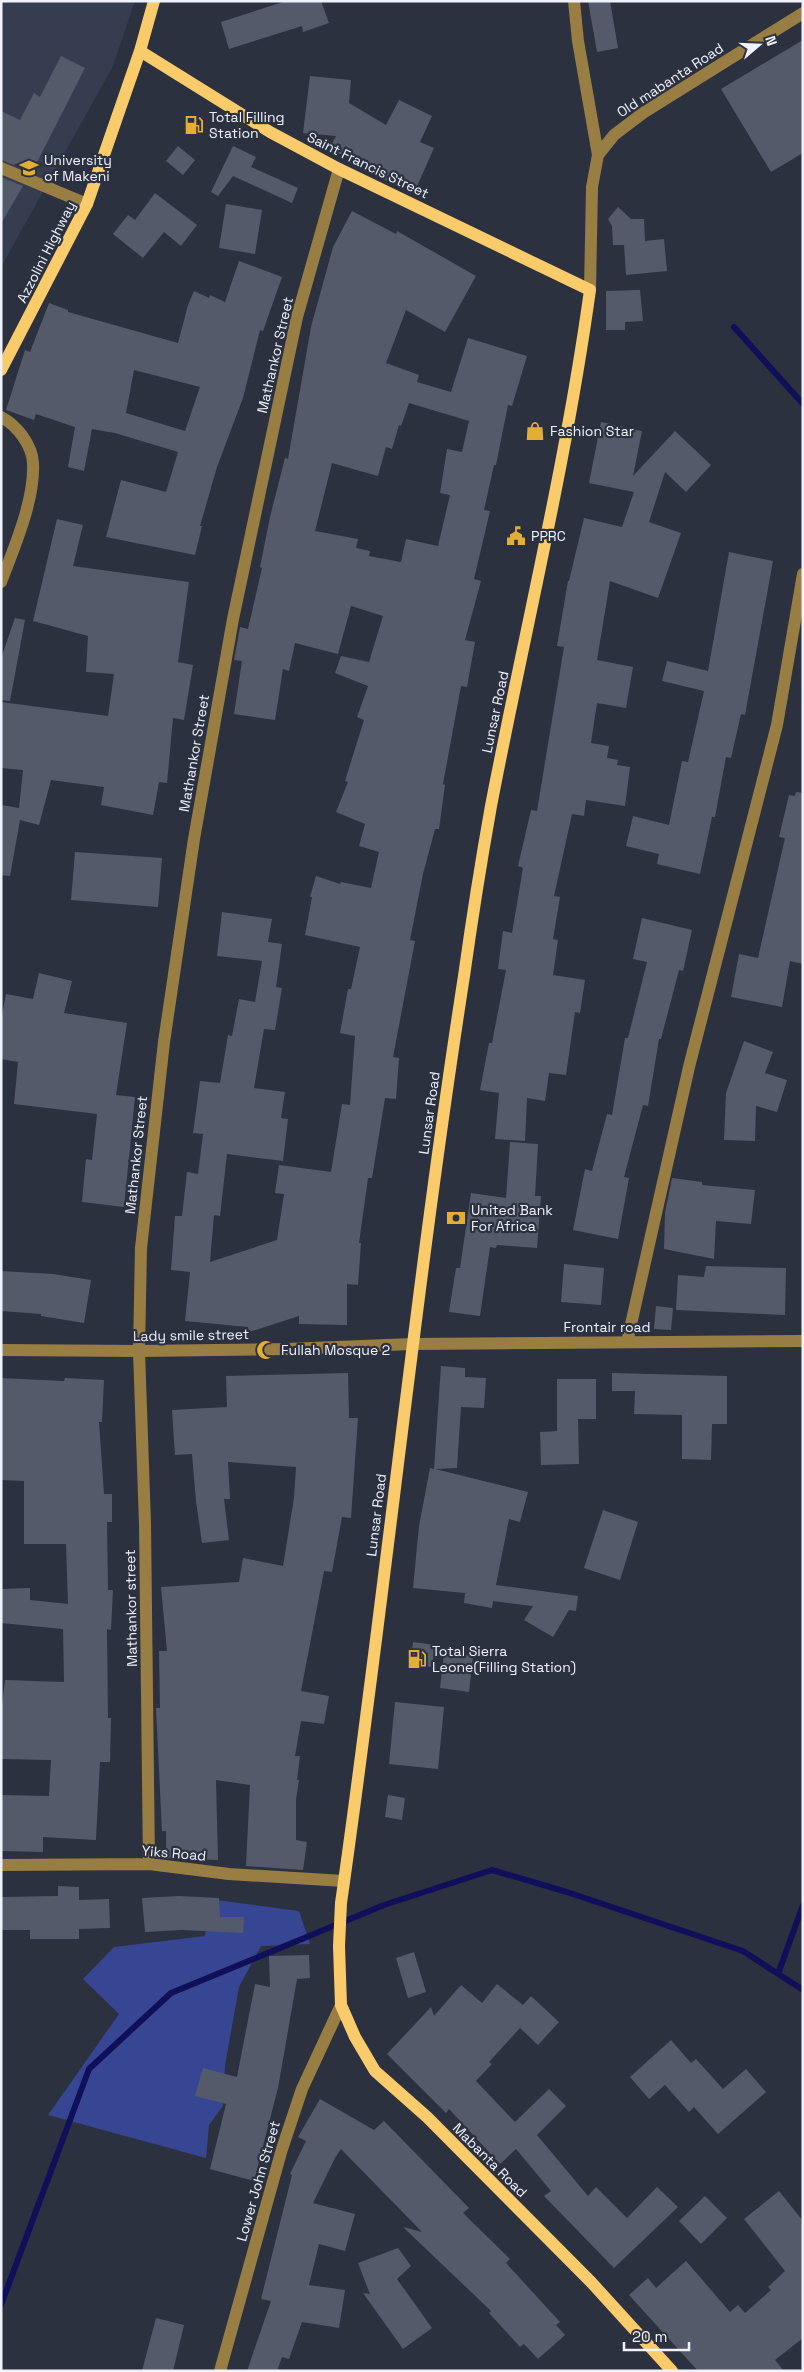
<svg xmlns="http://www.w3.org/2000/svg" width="804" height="2372" viewBox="0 0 804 2372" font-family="'Space Grotesk',sans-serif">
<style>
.built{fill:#363d51}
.green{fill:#374692}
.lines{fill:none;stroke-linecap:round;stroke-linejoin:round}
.stream{stroke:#0f1059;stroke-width:6}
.building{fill:#555a6a;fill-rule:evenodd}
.minor{stroke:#997e44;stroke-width:12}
.major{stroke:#f9cb6a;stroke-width:12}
.labels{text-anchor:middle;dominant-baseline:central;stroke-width:4.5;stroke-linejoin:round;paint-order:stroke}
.street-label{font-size:14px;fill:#f0f3fd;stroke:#2c3140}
.poi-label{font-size:14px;fill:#f0f3fd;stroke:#2c3140;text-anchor:start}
</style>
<rect width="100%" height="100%" fill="#2c3140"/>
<path class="built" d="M1,1H135L112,68L1,267Z"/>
<path class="green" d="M209,1899L299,1911L310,1944L261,1946L239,1987L225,2065L223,2106L209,2125L206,2158L48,2115L119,2014L83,1979L114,1947L205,1936Z"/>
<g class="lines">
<path class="stream" d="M734,327L803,404
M778,1974L803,1905
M1,2305L89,2069L171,1993L384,1905L492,1870L567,1892L743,1951L803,1990"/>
</g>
<path class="building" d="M286,1H321L329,23L303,32L302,26L229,49L221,22Z
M588,1H610L618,48L597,52Z
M803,40V153L771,172L721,89Z
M61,56L85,68L32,172L1,160V111L20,120L34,93L40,97Z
M310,76L351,80L349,103L386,125L399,100L432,116L420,142L434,148L414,193L376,176L378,171L329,149L336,136L303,133Z
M178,146L195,160L183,175L166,161Z
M233,146L256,157L251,167L298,188L292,203L233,176L218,196L211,192Z
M1,177L23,186L1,224Z
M155,193L197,225L181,246L164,232L143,258L113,234L128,215L135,220Z
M226,204L262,210L255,254L219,248Z
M618,207L631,219H644L645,241L664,239L667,271L626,275L624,245H613L612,226L608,219Z
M352,211L396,234L397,231L476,276L445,332L406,310L386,363L419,375L417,382L451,392L468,338L527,356L512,406L508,405L496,465H494L484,510L490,511L474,579L481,581L465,640L475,642L467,687L461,686L443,784L445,785L439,829H435L423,874L410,940L415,941L393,1057L399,1058L396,1099L385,1098L372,1178H368L359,1243H361L358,1285L347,1284V1325L299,1324V1316L249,1332L248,1327L185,1321L190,1272L171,1270L175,1216H182L187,1172L198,1174L203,1134L193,1133L200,1081L220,1083L228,1035L232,1036L239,999L255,1002L262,961L217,956L222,912L272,919L268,942L282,944L276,987L282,988L275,1030L264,1029L254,1088L285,1092L281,1118L288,1119L283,1161L227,1154L220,1216L214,1215L210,1262L277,1240L284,1194L275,1193L279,1165L331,1172L342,1104L350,1105L355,1036L340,1033L348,989H351L360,947L305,935L312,897H310L316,876L340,884L341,882L371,888L379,852L359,846L365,824L336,812L348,782L345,781L364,720L357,717L368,686L335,673L341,656L369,662L383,616L351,606L338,654L295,643L289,671L283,669L275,720L234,714L242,661L234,660L240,627L248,629L262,568L260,567L270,517L285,458L288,459L311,327L333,247ZM409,403L469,421L462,452L447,449L440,493L450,495L438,546L406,539L401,562L369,556L370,551L356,548L358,539L315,531L332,463L378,476L386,447L392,449L399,425L401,426Z
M239,261L282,277L263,331L260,330L243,398L217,467L200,526H202L195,555L106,537L121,480L166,492L178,452L115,433L92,429L84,471L68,467L75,427L36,414L34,420L6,410L25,350L30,352L49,303L68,310V312L178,343L188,305L194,291L209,298L210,295L225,302ZM134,370L200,387L185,431L126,413Z
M640,290L643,321L625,322V330H606V291Z
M601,422L642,431L633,476L675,431L711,465L686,492L665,472L649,522L681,533L658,598L610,581L597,660L633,667L626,708L597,703L591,743L609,746L607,758L618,760L617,765L630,767L625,806L586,800L584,816L572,814L554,896L560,897L553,939L558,940L553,975L585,980L580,1013L575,1012L566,1075L549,1073L545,1101L527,1098L525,1141L495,1139L499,1093L480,1090L489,1043H492L506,970L498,969L503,931L512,933L523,868L518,866L531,810L537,811L564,647L557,646L568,581H569L584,518L622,527L634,492L589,483Z
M57,519L83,525L73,566L189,582L178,662L193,665L184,720L173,718L167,783L159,782L153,815L101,805L104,787L51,780L39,825L20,820L10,876L1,875V805L19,808L23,770L1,768V702L108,716L114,674L86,672L88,636L33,621Z
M729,552L773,561L745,715L741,714L731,758L726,757L715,817H712L700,874L657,864L659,854L626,846L633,816L669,825L682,761L688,762L704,691L662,681L667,661L708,671Z
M15,618L25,620L10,701L1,700V658Z
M796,792L803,793V964L790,961L782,1007L731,997L739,954L758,958L785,838L779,837L789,795L795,796Z
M75,852L162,858L158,907L71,900Z
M642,918L692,930L683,971L679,970L661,1039H659L648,1106L643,1105L624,1177L629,1178L618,1239L573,1230L585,1169L592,1171L607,1114L612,1115L625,1038H628L647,962L633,959Z
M39,973L72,981L64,1013L127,1023L116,1095L135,1097L124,1207L82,1202L86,1159L92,1160L97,1114L14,1104L18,1062L1,1059V1021L6,994L33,999Z
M744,1041L773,1052L765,1073L787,1080L777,1112L756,1106L755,1141L724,1140L726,1093Z
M510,1142L538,1144L535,1196H541L537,1248L497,1245L496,1248L490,1247L480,1316L449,1312L456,1268H460L471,1193L506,1198Z
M672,1178L702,1182V1185L755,1190L751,1224L716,1221L714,1259L664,1249L665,1213Z
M564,1264L604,1268L601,1305L561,1302Z
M706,1266L786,1268L785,1315L676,1310L678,1275L704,1277Z
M1,1271L53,1274L91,1280L84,1323L41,1316V1314L1,1311Z
M656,1306L673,1308L671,1330L654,1329Z
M441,1366L465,1368V1377L486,1378L484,1408L461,1407L457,1468L435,1469L528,1492L520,1522L509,1519L496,1585L578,1596L576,1611L569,1610L553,1637L524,1620L533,1606L493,1601L492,1608L464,1603L465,1593L413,1588L419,1526L430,1468L434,1469Z
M348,1373L349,1418H358L351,1518L342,1517L332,1572L324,1571L301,1691L329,1696L324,1724L301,1721L295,1756H300L297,1780H299L296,1800V1840L307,1842L303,1870L246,1866L250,1785L216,1780L218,1860L166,1858V1831H162L156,1708H160L159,1651H167L161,1587L239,1582L243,1558L283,1566L294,1498L296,1467L228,1462L230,1499H224L229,1540L202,1543L196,1501L192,1454L175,1455L172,1410L227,1407L226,1376Z
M612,1373L727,1376V1424H712L711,1460L682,1459V1415L634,1414L635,1391H612Z
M1,1378L64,1381L65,1378L104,1380L102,1422H99L104,1494H112V1522H107L108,1590H113L111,1630L107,1629L108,1718H111L110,1762H100L96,1840L43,1837V1852L1,1851V1795L49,1796L51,1760L1,1759V1713L5,1680L64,1682L63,1629L1,1623V1589L30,1588V1600L68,1604L66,1544H24V1481L1,1480Z
M557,1379H596V1419H578L579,1464L541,1465L540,1432L557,1431Z
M603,1510L638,1522L620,1580L584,1568Z
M413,1642L435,1645L432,1667L410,1664Z
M444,1653L473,1656L469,1692L440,1688Z
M395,1702L444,1707L438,1769L389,1764Z
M388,1795L405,1798L402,1820L385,1817Z
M58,1886L79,1887V1900L109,1899L110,1928L79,1929V1939H30V1930H1V1897L58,1896Z
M179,1896L219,1898L220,1917H244L243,1933L182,1930L145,1932L142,1898Z
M414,1952L426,1992L408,1998L396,1958Z
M309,1955L310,1978L297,1979L278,2088L254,2181L210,2169L226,2104L195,2096L203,2068L237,2077L255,1984L270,1987L269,1956Z
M497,1984L523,2005L531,1996L559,2022L538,2045L520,2028L489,2062L492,2064L476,2081L515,2122L549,2089L566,2106L537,2135L588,2196L596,2187L627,2218L657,2187L678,2207L614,2268L544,2196L551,2191L516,2149L500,2164L449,2109L446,2113L387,2054L431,2007L434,2016L461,1985L482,2003Z
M671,2040L691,2063L696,2059L723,2089L746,2069L766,2092L718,2134L694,2107L689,2112L665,2085L649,2099L630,2077Z
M320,2099L374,2130L384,2121L469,2208L463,2213L510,2259L506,2263L560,2322L556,2325L565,2335L538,2359L524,2344L520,2347L489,2313L491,2311L403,2227L422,2232L341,2149L335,2158L313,2203L355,2214L345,2251L319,2244L309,2285L345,2290L339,2328L302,2322L289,2359L282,2357L277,2371H247L271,2301L261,2299L292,2175L290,2174L306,2141L298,2137Z
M779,2191L803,2221V2338L775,2360L784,2371H698L629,2295L648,2278L656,2288L686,2261L730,2312L738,2305L745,2313L771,2290L768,2287L785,2271L744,2219Z
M705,2196L727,2218L701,2244L679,2221Z
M398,2248L411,2266L397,2279L432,2328L403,2349L363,2293L370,2294L358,2263Z
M156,2318L184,2325L173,2371H142Z"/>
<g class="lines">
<path class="minor" d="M574,1L578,41L598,155
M1,168L87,204
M590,290L592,187L598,155L614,135L643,113L803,13
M1,417C17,425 32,445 33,463C35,500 14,548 1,582
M627,1342L689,1067L777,725L803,574
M1,1350L139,1351L287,1349L412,1344L803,1341
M149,1864L145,1524L139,1351L141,1248L164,1042L194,839L233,619L297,317L339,169
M1,1865L149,1864L229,1874L344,1881
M220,2371L282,2149L302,2089L341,2005"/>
<path class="major" d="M140,51L270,132L339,169L590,290C566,464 524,634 491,806C481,862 472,919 464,976C416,1284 385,1595 341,1903L339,1946L341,2005L355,2037L375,2071L427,2117L591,2282L672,2371
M1,370L87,204L140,51L154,1"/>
</g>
<defs>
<g id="fuel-bare" transform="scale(1.5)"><path d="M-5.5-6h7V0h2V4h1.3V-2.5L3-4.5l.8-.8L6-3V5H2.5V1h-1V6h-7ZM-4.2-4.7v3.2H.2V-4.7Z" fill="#e3ae34" stroke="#2c3140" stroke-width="2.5" paint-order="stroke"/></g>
<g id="university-bare" transform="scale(1.5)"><path d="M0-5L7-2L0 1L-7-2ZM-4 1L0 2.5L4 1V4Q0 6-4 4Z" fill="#e3ae34" stroke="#2c3140" stroke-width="2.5" paint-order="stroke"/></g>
<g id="shop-bare" transform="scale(1.5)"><path d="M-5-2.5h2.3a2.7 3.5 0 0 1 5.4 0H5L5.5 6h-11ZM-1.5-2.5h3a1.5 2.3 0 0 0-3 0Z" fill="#e3ae34" stroke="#2c3140" stroke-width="2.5" paint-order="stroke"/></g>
<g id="civic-bare" transform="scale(1.5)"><path d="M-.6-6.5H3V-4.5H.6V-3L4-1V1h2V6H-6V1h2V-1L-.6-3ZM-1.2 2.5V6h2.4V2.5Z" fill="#e3ae34" stroke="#2c3140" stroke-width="2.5" paint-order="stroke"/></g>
<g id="bank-bare" transform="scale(1.5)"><path d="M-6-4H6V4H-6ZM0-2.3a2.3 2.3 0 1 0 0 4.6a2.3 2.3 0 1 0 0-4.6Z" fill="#e3ae34" stroke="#2c3140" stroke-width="2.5" paint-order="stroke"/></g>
<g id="mosque-bare" transform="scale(1.5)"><path d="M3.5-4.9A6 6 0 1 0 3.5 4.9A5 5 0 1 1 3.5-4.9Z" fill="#e3ae34" stroke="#2c3140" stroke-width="2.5" paint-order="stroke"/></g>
</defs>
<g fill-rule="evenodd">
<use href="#fuel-bare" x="194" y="125"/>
<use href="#university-bare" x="29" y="168"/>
<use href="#shop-bare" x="535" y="431"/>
<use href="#civic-bare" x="516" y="536"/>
<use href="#bank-bare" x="456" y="1218"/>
<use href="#mosque-bare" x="266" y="1350"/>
<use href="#fuel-bare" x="417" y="1659"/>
</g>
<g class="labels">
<g class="street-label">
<text transform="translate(670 80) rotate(-33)">Old mabanta Road</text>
<text transform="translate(368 165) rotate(26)">Saint Francis Street</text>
<text transform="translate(46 252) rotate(-63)">Azzolini Highway</text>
<text transform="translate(275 355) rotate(-77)">Mathankor Street</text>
<text transform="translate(495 712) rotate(-78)">Lunsar Road</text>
<text transform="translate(194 753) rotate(-80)">Mathankor Street</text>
<text transform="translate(429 1113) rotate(-82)">Lunsar Road</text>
<text transform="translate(136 1155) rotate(-84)">Mathankor Street</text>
<text x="607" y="1327">Frontair road</text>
<text transform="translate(191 1335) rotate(-1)">Lady smile street</text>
<text transform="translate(376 1515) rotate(-83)">Lunsar Road</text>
<text transform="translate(131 1608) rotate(-91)">Mathankor street</text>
<text transform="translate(174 1853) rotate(5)">Yiks Road</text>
<text transform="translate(490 2160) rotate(45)">Mabanta Road</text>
<text transform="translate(258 2181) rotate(-74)">Lower John Street</text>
</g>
<g class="poi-label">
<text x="209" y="117">Total Filling<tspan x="209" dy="16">Station</tspan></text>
<text x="44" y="160">University<tspan x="44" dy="16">of Makeni</tspan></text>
<text x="550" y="431">Fashion Star</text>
<text x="531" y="536">PPRC</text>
<text x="471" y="1210">United Bank<tspan x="471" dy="16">For Africa</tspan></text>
<text x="281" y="1350">Fullah Mosque 2</text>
<text x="432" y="1651">Total Sierra<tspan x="432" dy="16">Leone(Filling Station)</tspan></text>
</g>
</g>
<rect width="804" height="2372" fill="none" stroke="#f0f3fd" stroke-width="5"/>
<g transform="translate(759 45) rotate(71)" stroke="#2c3140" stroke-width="4" paint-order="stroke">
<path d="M0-4L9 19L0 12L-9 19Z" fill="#f0f3fd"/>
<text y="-8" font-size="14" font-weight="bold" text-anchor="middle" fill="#f0f3fd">N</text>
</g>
<path d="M624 2342v8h65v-8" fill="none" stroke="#f0f3fd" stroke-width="2.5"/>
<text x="632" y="2342" font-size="15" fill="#f0f3fd" stroke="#2c3140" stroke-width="4" paint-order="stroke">20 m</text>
</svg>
